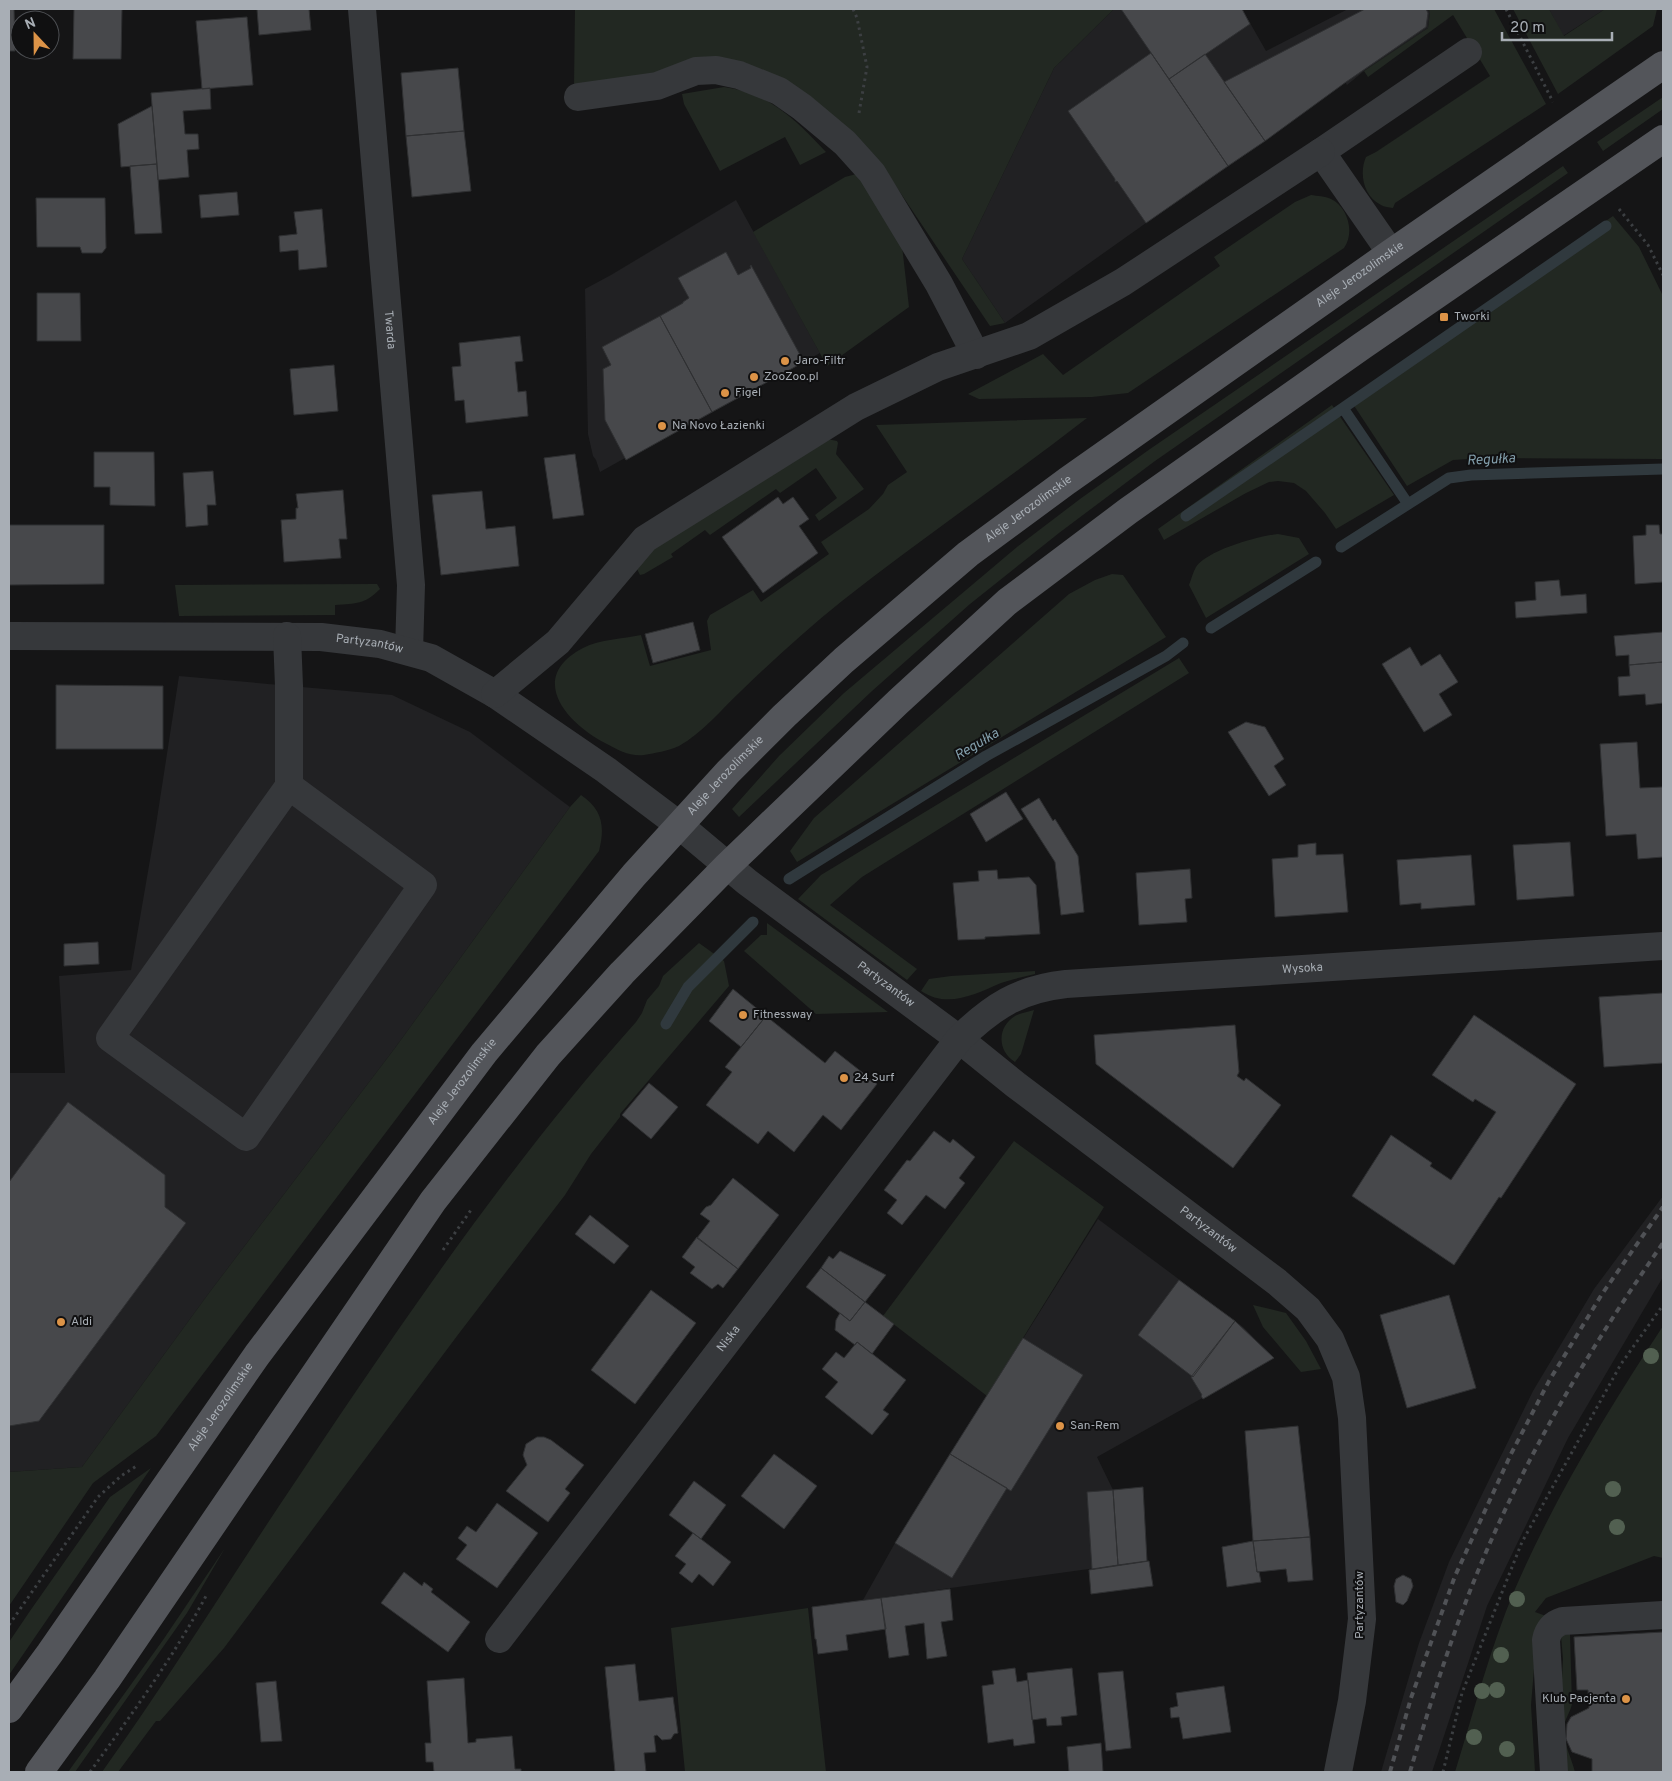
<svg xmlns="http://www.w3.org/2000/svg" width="1672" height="1781" viewBox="0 0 1672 1781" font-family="Overpass,sans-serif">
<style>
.built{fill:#212123}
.green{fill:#222822}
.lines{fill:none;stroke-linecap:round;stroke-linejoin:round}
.stream{stroke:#30393e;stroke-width:11}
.building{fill:#47484b;stroke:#2f3032}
.path{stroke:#3c3f42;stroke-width:3;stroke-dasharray:2.5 4;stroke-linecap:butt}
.minor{stroke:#36383b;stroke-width:28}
.major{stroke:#53555a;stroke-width:28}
.rail{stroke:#505256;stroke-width:4;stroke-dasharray:6 5;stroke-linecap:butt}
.tree{fill:#526051}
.poi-dot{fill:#dc9347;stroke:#101011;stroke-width:2}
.labels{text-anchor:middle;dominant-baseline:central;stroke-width:4;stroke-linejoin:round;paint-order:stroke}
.street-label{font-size:12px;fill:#a8aeb5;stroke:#101011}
.poi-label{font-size:12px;fill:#a8aeb5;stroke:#101011;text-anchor:start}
.water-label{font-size:14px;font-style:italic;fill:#839fac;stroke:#101011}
</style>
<rect width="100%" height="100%" fill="#151516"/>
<path class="built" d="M1114,9H1242L1266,51L1348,9H1428L1430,12L1428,28L1364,71L1347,85L1345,82L1265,141L1146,223L1005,323L962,259L1054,68Z
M1549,9H1605L1563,36Z
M736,200L820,353L626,460L625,458L600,472L596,460L593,456L588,434L585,289L611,275Z
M179,676L392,695L470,732L570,807L395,1048L209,1293L82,1467L9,1472V1073H65L59,976L131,970L156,825Z
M1663,1196V1277L1568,1438L1487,1606L1432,1772H1381L1419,1643L1449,1562L1489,1480L1533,1391L1594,1289Z
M1098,1219L1243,1327L1274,1358L1097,1457L1113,1490L1118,1565L863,1600L895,1543Z"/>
<path class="green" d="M575,9H1114L1054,68L962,259L1005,323L990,326L881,164L768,74L574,87Z
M1428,9H1494L1546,104L1395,203L1393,208C1389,207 1384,207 1381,205C1363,196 1359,173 1366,157L1376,152L1490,76L1453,15L1368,77L1364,71L1428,28L1430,12Z
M1513,9H1549L1564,36L1605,9H1657L1653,26L1558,94Z
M724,87C771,94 795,119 826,152L800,165L785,137L720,171L684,104L682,94Z
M1663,97V109L1603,151L1597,142Z
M1563,166L1568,173L1155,461L1059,533L970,604L872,691L739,817L732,809L779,756L844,693L1017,547L1080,499L1150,449Z
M860,173L901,237L909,307L827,366L753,232L845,177Z
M1311,195C1317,196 1325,196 1331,199C1348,207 1355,233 1344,248L1128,393L1092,397L979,399L968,394L1043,354L1063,375L1220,266L1214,257L1295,202Z
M1613,216L1639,247L1663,296V459L1484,458L1453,460L1407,486L1349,398Z
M1332,405L1394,495L1336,529L1325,513L1306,491L1294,483L1278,481L1269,482L1246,493L1164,540L1158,529Z
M1087,418C1007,480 922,538 842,601C807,629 773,660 741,691C722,709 702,733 679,746C668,751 655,753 644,755C631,757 618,750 607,744C567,724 526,678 583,648C600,639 623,639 641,635L650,666L711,650L707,621L710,615L753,590L761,602L829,554L821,542L869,509L883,494L888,485L907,472L876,425Z
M827,439L837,441L838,443L836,454L864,489L819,521L815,515L837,498L816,468L780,493L776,489L710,535L705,530L671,554L673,557L644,574L640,575L636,567L655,547Z
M1278,534L1299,538L1309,554L1206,618L1189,585C1191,580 1193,572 1196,567C1208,550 1258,536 1278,534Z
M1112,574L1123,575L1166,637L797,862L790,851L814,818L1069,594L1095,580Z
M377,584L380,589C364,605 357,603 335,605V615L179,616L175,585Z
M1179,658L1189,673L862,877L830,905L917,969L907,980L798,899L821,875Z
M581,795C603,810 605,827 599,851L156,1436L93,1483L9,1606V1472L82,1467L209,1293L395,1048L570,807Z
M767,923L888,1012L816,1014L744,951L761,935H767Z
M699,943L724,961L729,986L620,1114V1117L591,1154L565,1195L457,1336L224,1648L160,1721H156L118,1772H102C164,1685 220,1595 279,1506C390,1340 502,1172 636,1022L642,1013L647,1000L659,986L663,976Z
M1035,971V974C1024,977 1012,979 1001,983C975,994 948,1009 921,991L929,979L951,976Z
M1034,1010L1021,1054L1015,1062C997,1051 997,1027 1015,1016C1020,1013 1028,1012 1034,1010Z
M1014,1141L1104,1207L987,1396L883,1316Z
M1253,1305L1286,1313L1306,1341L1321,1369L1301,1372L1263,1327Z
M1663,1326V1558L1654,1556L1546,1598L1535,1612L1546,1616L1534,1669L1531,1705L1535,1772H1455C1474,1711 1490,1648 1515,1589C1555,1497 1608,1410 1663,1326Z
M151,1468L9,1675V1642L30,1611L110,1497Z
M225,1548L187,1613L75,1772H68L163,1640Z
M808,1608L826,1772H685L671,1628Z
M1570,1634L1572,1704C1571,1710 1564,1722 1564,1726C1563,1744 1571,1756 1575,1772H1564L1561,1699L1563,1659L1561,1636Z"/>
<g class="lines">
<path class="stream" d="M1343,408L1606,226
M1186,516L1343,408L1408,504
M1341,547L1449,478L1471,475L1663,469
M1211,628L1316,562
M789,879L986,756L1166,656L1183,643
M666,1024L688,987L753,922"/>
</g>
<path class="building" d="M9,9H14L15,51H9Z
M74,9H122L121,59H73Z
M257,9H309L311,30L259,35Z
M1121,9H1242L1250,24L1169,79Z
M1365,9H1426L1428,13L1426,27L1346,82L1265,141L1224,82Z
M247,17L253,85L202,89L196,21Z
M1151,53L1228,166L1146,223L1117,181L1115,182V179L1068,111Z
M1205,54L1265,141L1228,166L1169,79Z
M458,68L464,131L406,136L401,73Z
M210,88L211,109L183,111L185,134H198L199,149L187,150L189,177L158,180L151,93Z
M152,106L157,164L121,167L118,124Z
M464,131L471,191L412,197L406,136Z
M157,164L162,233L135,234L130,166Z
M237,192L239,215L201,218L199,195Z
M36,198H105L106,248L102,253H82L80,247H37Z
M322,209L327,267L299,270L298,250L280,252L279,236L297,234L294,212Z
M726,252L738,275L751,268L750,266L751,265L804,362L712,412L660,316L683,303V302L689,298L678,278Z
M37,293H80L81,341H37Z
M660,316L712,412L626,460L605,420L603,369L611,365L602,347Z
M520,336L523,361L515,362L518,392L526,391L528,416L466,423L464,400L455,401L452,367L461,366L459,343Z
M334,365L338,411L294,415L290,369Z
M94,452H154L155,506L110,505V487H94Z
M575,454L584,515L553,519L544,458Z
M213,471L216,505H207L208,525L186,527L183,473Z
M343,490L347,539H339L341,558L284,562L281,520L296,519V508H298L296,494Z
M482,491L486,529L515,526L519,566L441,575L432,495Z
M778,497L783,504L793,497L809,519L799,526L818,553L763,593L722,537Z
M9,525H104V584L9,585Z
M1646,525H1659L1660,534H1663V582L1635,584L1633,536L1646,535Z
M1559,580L1561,596L1586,594L1587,613L1516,618L1515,602L1536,600L1535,582Z
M693,622L700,650L653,663L645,634Z
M1663,632V662L1629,665V655L1616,656L1614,636Z
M1410,647L1421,666L1440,654L1458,682L1439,694L1452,715L1424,732L1382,664Z
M1663,662V703L1646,705L1645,694L1619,696L1618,677L1630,676L1629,665Z
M56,685L163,686V749H56Z
M1246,722L1265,727L1284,759L1274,766L1286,785L1269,796L1228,732Z
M1637,742L1640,788L1663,787V857L1638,859L1636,834L1606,836L1600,744Z
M1006,792L1023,819L986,842L970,814Z
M1039,798L1053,821L1055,819L1078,856L1084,912L1061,915L1055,862L1021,809Z
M1570,842L1574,896L1517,900L1513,845Z
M1316,843V855L1343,854L1348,912L1275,917L1272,859L1298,857V845Z
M1471,855L1475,905L1421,909V903L1400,905L1397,860Z
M1190,869L1192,898L1185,899L1187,922L1139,925L1136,873Z
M997,870L998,879L1029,877L1036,885L1040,934L985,937V939L958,940L953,883L979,881L978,871Z
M98,942L99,964L64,966V944Z
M733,989L766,1016L741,1047L709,1021Z
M1663,993V1063L1604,1067L1599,997Z
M1474,1015L1576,1084L1501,1198L1499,1197L1454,1265L1352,1196L1391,1135L1432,1163L1430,1166L1451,1180L1496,1112L1475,1099L1473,1102L1432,1075Z
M766,1016L825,1063L835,1051L877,1084L841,1130L823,1115L794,1152L768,1131L758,1144L706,1105L732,1072L725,1067Z
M1235,1025L1239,1072L1237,1076L1244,1081L1246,1078L1281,1105L1233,1168L1096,1064L1094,1035Z
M649,1083L678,1107L651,1139L622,1115Z
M68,1102L165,1175V1207L186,1223L39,1421L9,1426V1182Z
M934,1131L950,1143L953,1139L975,1157L959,1178L965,1183L945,1209L926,1195L902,1225L887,1213L897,1200L884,1190L907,1160L910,1161Z
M733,1178L779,1215L738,1269L697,1238L710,1221L700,1214L706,1207L711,1205Z
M590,1215L629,1246L614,1264L575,1234Z
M697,1237L738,1269L723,1288L718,1284L712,1289L690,1273L695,1267L682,1257Z
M840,1251L886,1275L865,1302L821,1268L829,1256L833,1259Z
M821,1268L865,1302L850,1321L806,1287Z
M1179,1280L1235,1321L1193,1377L1138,1335Z
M651,1290L696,1323L635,1404L591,1370Z
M1449,1295L1476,1388L1407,1408L1380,1315Z
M865,1302L894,1324L872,1354L857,1342L855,1345L835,1330L836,1320L840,1313L850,1321Z
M1235,1321L1274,1358L1203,1399L1201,1396L1202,1395L1191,1377Z
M1023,1338L1083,1375L1011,1491L950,1454Z
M857,1342L906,1380L883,1410L889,1414L872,1435L825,1397L838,1382L822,1369L836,1352L844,1358Z
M1298,1426L1310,1537L1253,1541L1245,1431Z
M537,1437H544L551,1440L584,1465L565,1489L570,1493L548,1522L506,1491L527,1465L523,1455L526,1444Z
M774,1454L817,1486L784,1529L741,1496Z
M950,1454L1007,1488L952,1578L895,1543Z
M694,1481L726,1505L701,1539L669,1515Z
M1143,1487L1147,1561L1118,1565L1113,1490Z
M1113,1490L1118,1565L1092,1569L1087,1492Z
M497,1503L538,1533L497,1588L456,1559L467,1545L458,1538L467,1526L476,1532Z
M693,1533L731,1562L713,1586L699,1574L692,1583L679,1573L686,1564L675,1556Z
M1310,1537L1313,1580L1288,1582L1286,1569L1257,1572L1253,1541Z
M1253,1541L1257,1572H1259L1261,1582L1227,1587L1222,1547Z
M1149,1561L1153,1586L1091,1594L1089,1570Z
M404,1572L422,1586L424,1582L433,1589L431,1592L470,1622L448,1652L381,1603Z
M1403,1575L1411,1579L1413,1586L1407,1601L1403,1605L1396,1602L1394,1586L1396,1579Z
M950,1589L953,1620L941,1622L947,1656L927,1659L924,1623L905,1626L909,1655L889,1658L881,1598Z
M881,1598L886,1629L846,1635L848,1650L818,1654L816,1639H815L812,1607Z
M1663,1632V1772H1592V1759L1572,1752L1566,1739L1567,1724L1571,1717L1589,1708L1588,1690H1577L1574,1637Z
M635,1664L639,1701L673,1697L678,1733L674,1734L671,1739L662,1740L657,1735L654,1736L656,1752L644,1753L646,1772H615L605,1667Z
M1015,1668L1017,1682L1028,1680L1035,1743L1014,1746L1013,1739L988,1743L982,1686L994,1684L992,1671Z
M1072,1668L1077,1715L1061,1717L1062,1725L1047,1726L1046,1718L1032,1720L1027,1673Z
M1123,1671L1131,1748L1106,1751L1098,1673Z
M464,1678L468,1743L476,1742V1739L512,1736L515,1769H521V1772H434L433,1762H426L425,1743H431L427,1681Z
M276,1681L282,1741L261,1742L256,1683Z
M1224,1686L1231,1732L1183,1739L1179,1717L1171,1718L1170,1708L1178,1706L1176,1693Z
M1101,1743L1103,1772H1069L1067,1747Z"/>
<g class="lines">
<path class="path" d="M853,9L857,18L867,67L859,113
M1506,9L1553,102
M1619,209L1648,245L1663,275
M783,1019L789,1011
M443,1250L471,1210
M9,1625L98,1497L121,1476L138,1465
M90,1772C131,1715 173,1658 206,1596
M1443,1772L1462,1693L1522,1542L1621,1364L1663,1305"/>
<g class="minor">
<path id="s1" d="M362,9L411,585L409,651"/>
<path d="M578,97L657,86L696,71L716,70L739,75L779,91L802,107L845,143L872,173L939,284L976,355"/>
<path d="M1391,253L1321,152L1468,52"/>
<path id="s2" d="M9,636L321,637L380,644L431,658L495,694L606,770L679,825L747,882L959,1039L1016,1085L1277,1282L1308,1309L1330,1339L1346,1377L1352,1418L1362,1619L1352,1701L1338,1772"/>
<path d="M287,636L289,686V786L110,1038L246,1137L423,885L289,786"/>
<path d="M495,694L558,642L645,539L856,407L938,367L1029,336L1123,282L1321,152"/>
<path id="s3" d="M499,1639L959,1039C992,1007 1019,989 1066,984L1663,946"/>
<path d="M1554,1772L1546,1640C1548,1630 1553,1624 1563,1621L1663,1615"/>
</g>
<g class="major">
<path id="s4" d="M9,1709L50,1653L257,1355L484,1053L634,875L728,772L784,716L844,660L968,554L1067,481L1391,253L1663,65"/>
<path d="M39,1772L107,1679L433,1201L548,1055L622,973L727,866L898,702L1007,602L1128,511L1362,346L1663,139"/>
</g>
<path class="rail" d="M1390,1772L1411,1698L1455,1576L1511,1454L1549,1381L1602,1294L1663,1207
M1410,1772C1427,1713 1446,1654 1468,1596C1517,1470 1586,1353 1663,1243"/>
</g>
<g class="tree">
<circle cx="1651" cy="1356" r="8"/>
<circle cx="1613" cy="1489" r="8"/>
<circle cx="1617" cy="1527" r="8"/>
<circle cx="1517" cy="1599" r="8"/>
<circle cx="1501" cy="1655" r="8"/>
<circle cx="1497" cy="1690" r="8"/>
<circle cx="1482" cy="1691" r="8"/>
<circle cx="1474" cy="1737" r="8"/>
<circle cx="1507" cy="1749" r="8"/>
</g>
<g class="poi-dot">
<rect x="1439" y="312" width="10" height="10" rx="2.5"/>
<circle cx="785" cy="361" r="5"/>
<circle cx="754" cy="377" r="5"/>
<circle cx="725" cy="393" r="5"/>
<circle cx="662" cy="426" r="5"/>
<circle cx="743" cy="1015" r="5"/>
<circle cx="844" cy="1078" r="5"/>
<circle cx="61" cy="1322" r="5"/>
<circle cx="1060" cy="1426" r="5"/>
<circle cx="1626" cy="1699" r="5"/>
</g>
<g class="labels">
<g class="street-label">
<text stroke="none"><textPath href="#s4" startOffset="1988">Aleje Jerozolimskie</textPath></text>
<text stroke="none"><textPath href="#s1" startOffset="322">Twarda</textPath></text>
<text stroke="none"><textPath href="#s4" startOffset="1582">Aleje Jerozolimskie</textPath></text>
<text stroke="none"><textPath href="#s2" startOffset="361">Partyzantów</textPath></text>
<text stroke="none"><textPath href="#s4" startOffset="1178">Aleje Jerozolimskie</textPath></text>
<text stroke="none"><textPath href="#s3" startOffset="1116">Wysoka</textPath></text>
<text stroke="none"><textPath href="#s2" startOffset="985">Partyzantów</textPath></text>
<text stroke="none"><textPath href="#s4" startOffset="774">Aleje Jerozolimskie</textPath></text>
<text stroke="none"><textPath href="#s2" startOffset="1390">Partyzantów</textPath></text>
<text stroke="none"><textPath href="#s3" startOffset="378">Niska</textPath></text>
<text stroke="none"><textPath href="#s4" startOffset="369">Aleje Jerozolimskie</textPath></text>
<text transform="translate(1360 1605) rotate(-90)">Partyzantów</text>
</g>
<g class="poi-label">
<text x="1454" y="317">Tworki</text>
<text x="795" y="361">Jaro-Filtr</text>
<text x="764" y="377">ZooZoo.pl</text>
<text x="735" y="393">Figel</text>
<text x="672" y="426">Na Novo Łazienki</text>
<text x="753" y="1015">Fitnessway</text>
<text x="854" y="1078">24 Surf</text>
<text x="71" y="1322">Aldi</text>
<text x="1070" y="1426">San-Rem</text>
<text x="1616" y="1699" text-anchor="end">Klub Pacjenta</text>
</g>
<g class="water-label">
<text transform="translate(1491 460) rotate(-3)">Regułka</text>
<text transform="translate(977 745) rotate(-31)">Regułka</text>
</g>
</g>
<rect width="1672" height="1781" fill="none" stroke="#a8aeb5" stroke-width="20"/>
<g transform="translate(35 35) rotate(338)"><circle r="24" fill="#101011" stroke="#4d4f53"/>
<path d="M0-4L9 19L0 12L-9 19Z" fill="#dc9347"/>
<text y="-8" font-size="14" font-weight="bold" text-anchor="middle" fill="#a8aeb5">N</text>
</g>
<path d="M1502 32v8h110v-8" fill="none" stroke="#a8aeb5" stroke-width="2.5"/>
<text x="1510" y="32" font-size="15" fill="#a8aeb5" stroke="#101011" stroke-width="4" paint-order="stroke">20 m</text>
</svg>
